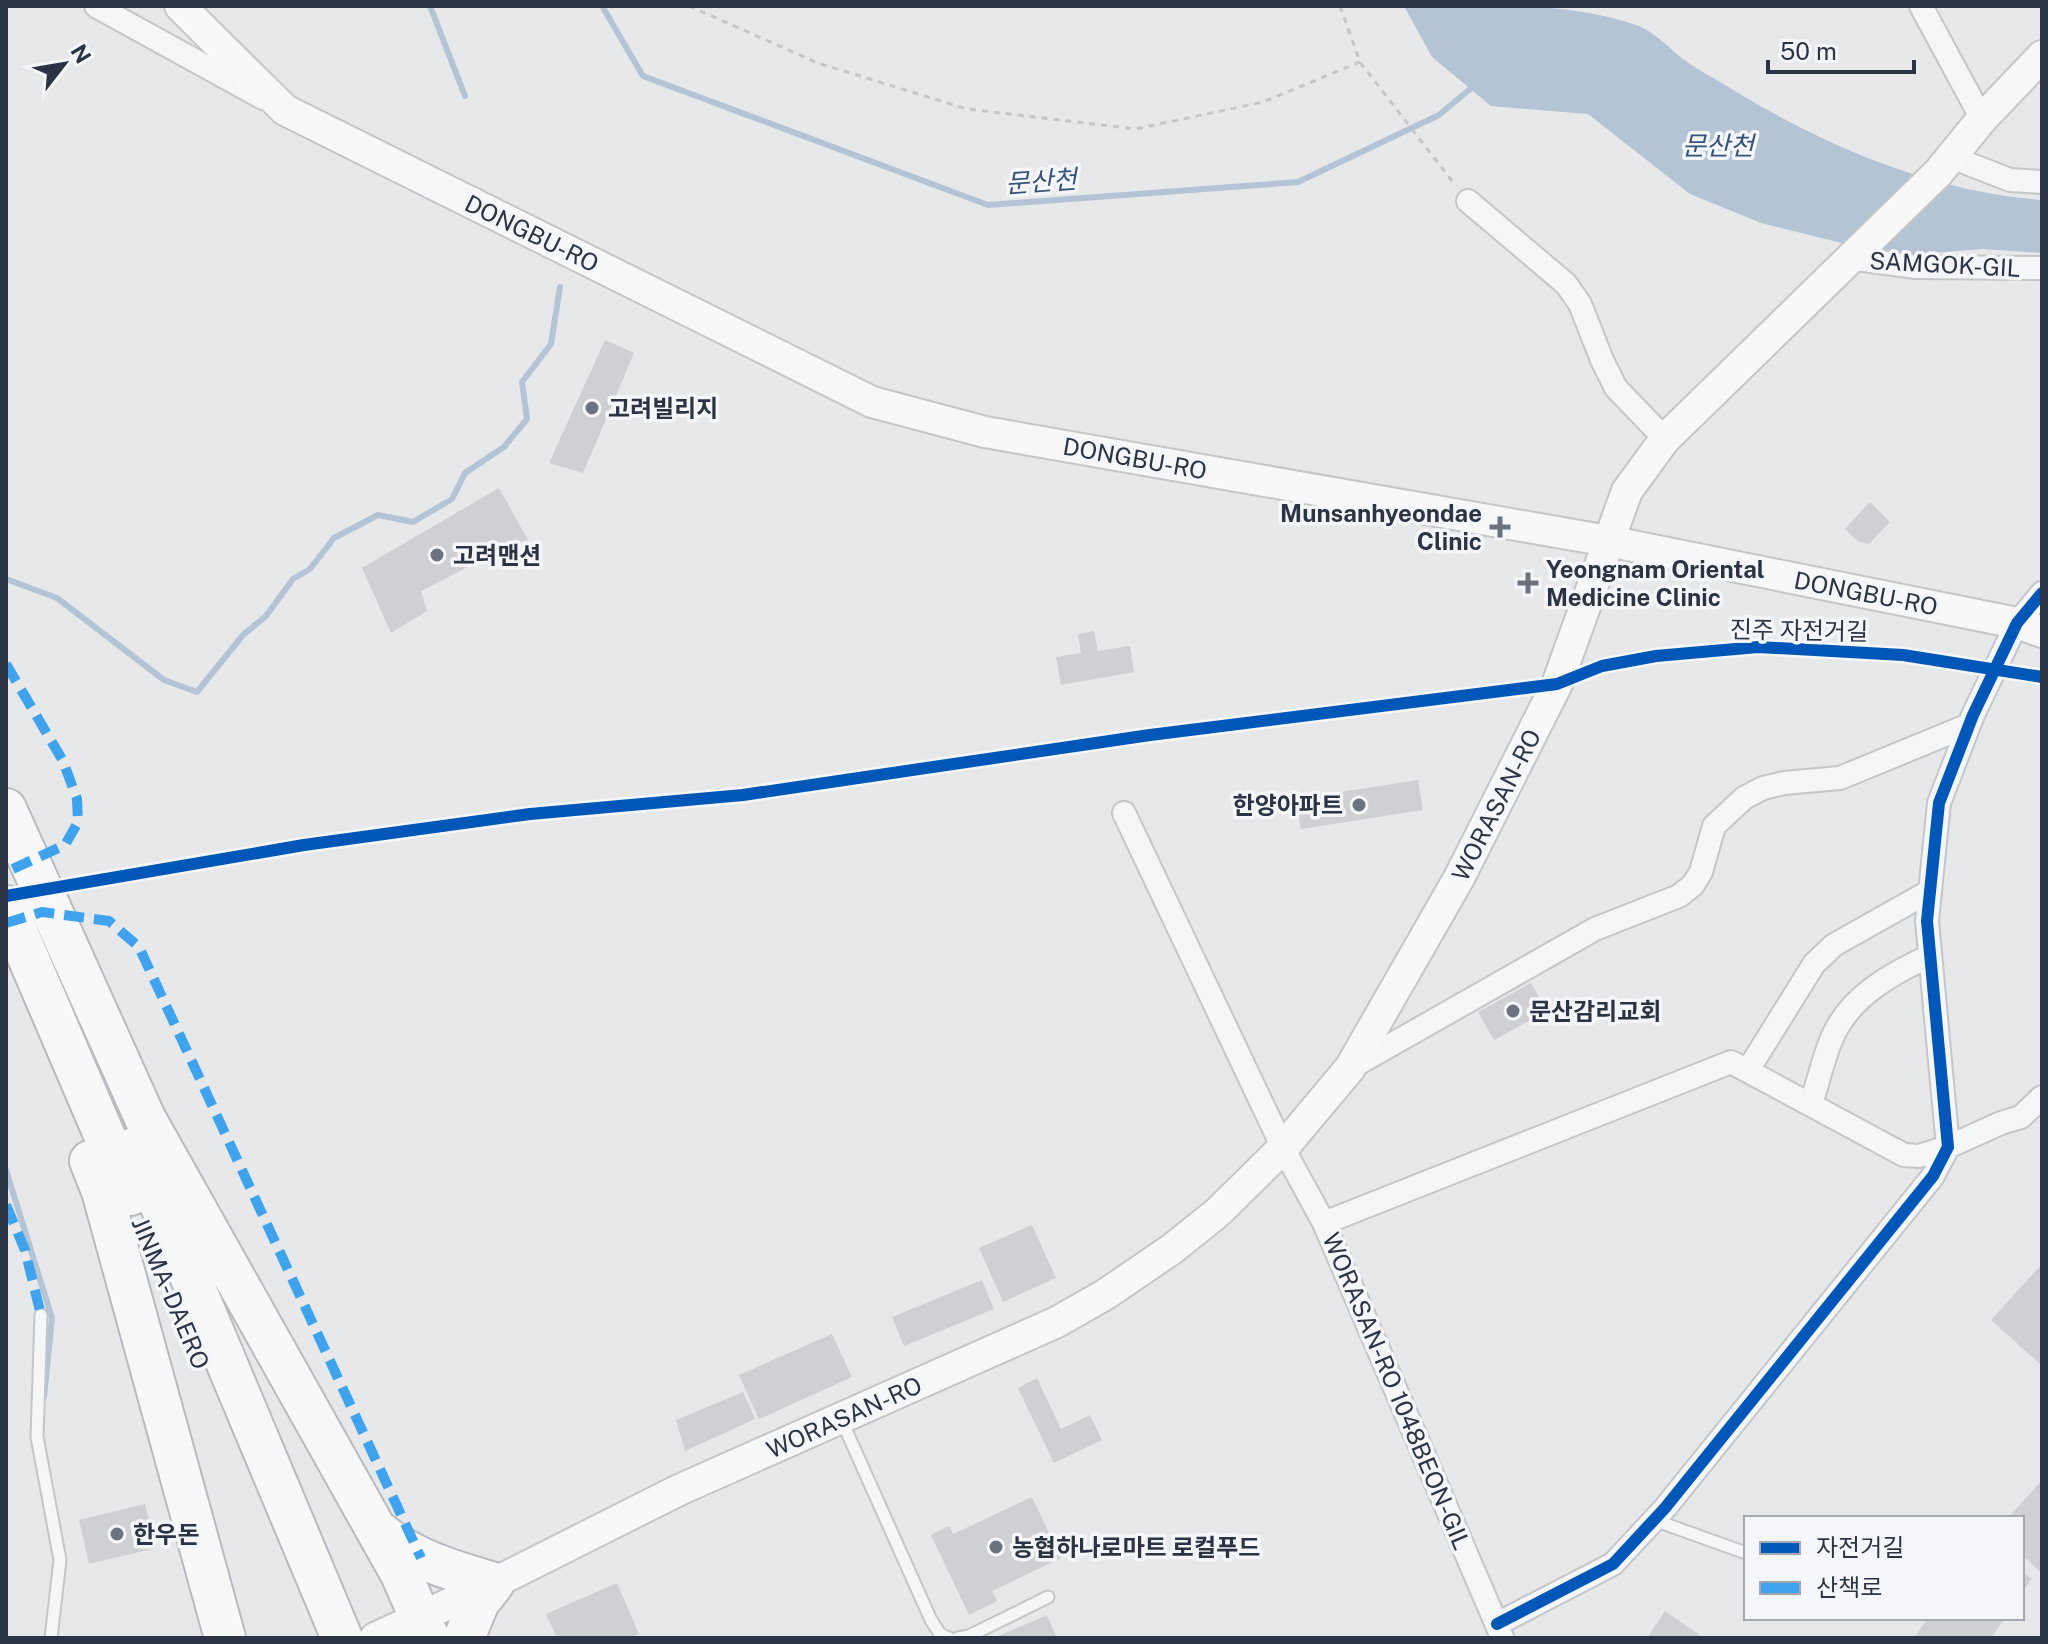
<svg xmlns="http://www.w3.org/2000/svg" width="2048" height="1644" viewBox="0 0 2048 1644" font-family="'Public Sans','Noto Sans KR',sans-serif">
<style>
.water{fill:#b4c4d5}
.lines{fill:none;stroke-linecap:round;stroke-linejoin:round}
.stream{stroke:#b4c4d5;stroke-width:6}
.building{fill:#ced0d3}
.lane-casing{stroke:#c4c6c8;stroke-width:15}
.street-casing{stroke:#c4c6c8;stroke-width:26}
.secondary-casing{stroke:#c4c6c8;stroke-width:34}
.highway-casing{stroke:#b8bbbf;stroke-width:44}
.path{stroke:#c5c6ca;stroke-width:3;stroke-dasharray:6 6;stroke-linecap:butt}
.lane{stroke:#f5f6f7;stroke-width:11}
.street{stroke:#f5f6f7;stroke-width:22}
.secondary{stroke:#f8f8f8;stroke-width:30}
.highway{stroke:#f8f8f8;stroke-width:40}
.quiet{stroke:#3ea3ec;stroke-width:10;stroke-dasharray:20 10;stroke-linecap:butt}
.cycleway-casing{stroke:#f4f6f9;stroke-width:17}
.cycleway{stroke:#0057b8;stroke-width:12}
.poi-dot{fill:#6c737f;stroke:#f4f6f9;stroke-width:3}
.labels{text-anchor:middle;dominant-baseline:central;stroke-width:7;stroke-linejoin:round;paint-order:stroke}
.street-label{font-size:24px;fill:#2b3445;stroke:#f4f6f9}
.poi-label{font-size:24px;font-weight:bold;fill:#2b3445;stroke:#f4f6f9;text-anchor:start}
.water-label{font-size:26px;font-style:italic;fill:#34527a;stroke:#f4f6f9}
</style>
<rect width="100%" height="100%" fill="#e6e8ea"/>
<path class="water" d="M1404,6C1482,6 1565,0 1639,26C1655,33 1669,48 1683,59C1699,71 1718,80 1735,91C1827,147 1934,192 2042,200V253L1982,249L1894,256L1761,223L1690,194L1588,114L1491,106L1432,57Z"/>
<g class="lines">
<path class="stream" d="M430,6L465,96
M602,6L643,76L988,205L1298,182L1439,115L1476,84
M6,579L57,598L164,680L197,692L243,635L266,616L293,579L310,569L334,538L378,515L413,522L452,499L465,473L504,447L527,419L522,382L551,344L560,287
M6,1170L52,1318L44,1397"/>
</g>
<path class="building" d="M605,340L634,353L583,473L549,463Z
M499,488L528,540L515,543L421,591L427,611L391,633L362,568Z
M1870,502L1890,522L1869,544L1859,542L1845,529Z
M1094,631L1098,651L1130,646L1134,672L1061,685L1056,657L1081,653L1078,634Z
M1418,780L1423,810L1301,829L1296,799Z
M1531,983L1547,1011L1494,1040L1478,1012Z
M1032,1225L1056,1278L1003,1302L979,1248Z
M2042,1264V1366L1991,1320Z
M982,1280L994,1309L904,1346L892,1317Z
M832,1334L852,1377L759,1419L739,1375Z
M1037,1378L1061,1429L1090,1415L1102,1440L1054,1463L1018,1388Z
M743,1392L755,1419L685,1451L676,1420Z
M2042,1480V1573L2022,1555V1518H2008Z
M1032,1497L1061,1558L992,1591L997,1601L969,1615L931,1535L949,1526L953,1534Z
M145,1504L156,1548L89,1564L79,1520Z
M2022,1572L2032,1578L2022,1593Z
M617,1583L639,1634L630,1638H557L546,1614Z
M1665,1611L1704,1638H1647Z
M1047,1615L1057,1638H994Z
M1928,1618H2005L1991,1638H1914Z"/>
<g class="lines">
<g class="lane-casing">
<path id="lane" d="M41,1315L37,1437L60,1560L51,1638
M841,1419L931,1620L940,1634L949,1638
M1654,1520L1746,1553
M958,1638L969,1636L1048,1597"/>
</g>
<g class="street-casing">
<path id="street" d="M96,6L263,98
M1921,6L1982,119
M1951,157L2010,180L2042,182
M1468,201L1566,284L1580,304L1602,360L1616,388L1665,439
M1849,258L1916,267L2042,268
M1124,813L1283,1148L1324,1223L1502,1637
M1352,1067L1595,929L1679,896L1693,885L1701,872L1714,826L1744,798L1763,788L1784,783L1840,778L1969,725
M1748,1070L1814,964L1834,945L1930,891
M1811,1104C1818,1083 1823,1059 1832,1038C1849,997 1892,973 1930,956
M1324,1223L1731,1062L1904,1155L1919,1156L1948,1147L2001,1123L2021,1117L2042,1097
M1497,1624L1613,1564L1665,1508L1933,1176L1948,1147L1927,921L1939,803L1973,715L2017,623L2042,593"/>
</g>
<g class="secondary-casing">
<path id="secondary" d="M180,6L285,110L872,402L985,432L1608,541L2017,623L2042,632
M375,1638L494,1583L679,1490L1057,1322L1106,1294L1172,1249L1217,1213L1283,1148L1350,1068L1459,878L1557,684L1627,491L1665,439L1938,173L1982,119L2042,56"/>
</g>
<g class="highway-casing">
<path id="highway" d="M6,809L145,1118L401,1574L429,1638
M6,906L130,1195
M136,1147L342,1638
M90,1161L102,1191L225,1638
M381,1533C414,1560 453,1571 494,1583L479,1602L464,1638"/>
</g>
<path class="path" d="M689,6L818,63L967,109L1136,129L1263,102L1360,62
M1340,6L1360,62L1456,186"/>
<use href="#lane" class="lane"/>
<use href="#street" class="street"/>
<use href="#secondary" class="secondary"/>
<use href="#highway" class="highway"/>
<path class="quiet" d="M6,664L63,761L77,799L78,822L65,845L6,872
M6,923L42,912L109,921L139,947L421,1558
M6,1205L25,1250L41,1315"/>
<g class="cycleway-casing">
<path id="cycleway" d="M6,896L304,845L530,814L743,795L1150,735L1557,684L1602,666L1656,656L1758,647L1903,655L2042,677
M1497,1624L1613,1564L1665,1508L1933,1176L1948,1147L1927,921L1939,803L1973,715L2017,623L2042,593"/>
</g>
<use href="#cycleway" class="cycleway"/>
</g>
<g class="poi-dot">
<circle cx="592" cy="408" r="8"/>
<path d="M1496 515h8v8h8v8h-8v8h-8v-8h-8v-8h8z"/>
<circle cx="437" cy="555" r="8"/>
<path d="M1524 571h8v8h8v8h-8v8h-8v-8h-8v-8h8z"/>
<circle cx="1359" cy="805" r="8"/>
<circle cx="1513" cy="1011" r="8"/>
<circle cx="117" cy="1534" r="8"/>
<circle cx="996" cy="1547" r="8"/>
</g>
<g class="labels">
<g class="street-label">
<text transform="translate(532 233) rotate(26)">DONGBU-RO</text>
<text transform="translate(1945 264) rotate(3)">SAMGOK-GIL</text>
<text transform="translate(1135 458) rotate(10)">DONGBU-RO</text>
<text transform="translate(1866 593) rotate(11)">DONGBU-RO</text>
<text transform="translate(1799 630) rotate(1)">진주 자전거길</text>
<text transform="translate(1496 805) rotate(-63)">WORASAN-RO</text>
<text transform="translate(171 1293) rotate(67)">JINMA-DAERO</text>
<text transform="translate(1397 1391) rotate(67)">WORASAN-RO 1048BEON-GIL</text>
<text transform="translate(844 1417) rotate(-24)">WORASAN-RO</text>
</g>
<g class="poi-label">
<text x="608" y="408">고려빌리지</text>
<text x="1482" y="513" text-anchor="end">Munsanhyeondae<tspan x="1482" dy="28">Clinic</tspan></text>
<text x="453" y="555">고려맨션</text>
<text x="1546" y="569">Yeongnam Oriental<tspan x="1546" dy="28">Medicine Clinic</tspan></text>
<text x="1343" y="805" text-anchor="end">한양아파트</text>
<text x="1529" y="1011">문산감리교회</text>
<text x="133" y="1534">한우돈</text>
<text x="1012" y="1547">농협하나로마트 로컬푸드</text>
</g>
<g class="water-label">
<text x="1718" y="145">문산천</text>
<text transform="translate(1041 181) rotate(-4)">문산천</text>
</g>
</g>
<rect width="2048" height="1644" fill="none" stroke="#2b3445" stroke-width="16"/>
<rect x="1744" y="1516" width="280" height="104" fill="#f4f6f9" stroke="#a4a8b1" stroke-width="2"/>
<rect x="1760" y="1542" width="40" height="12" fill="#0057b8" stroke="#a4a8b1" stroke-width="2"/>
<text x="1816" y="1556" font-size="24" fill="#2b3445">자전거길</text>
<rect x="1760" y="1582" width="40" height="12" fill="#3ea3ec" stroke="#a4a8b1" stroke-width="2"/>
<text x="1816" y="1596" font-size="24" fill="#2b3445">산책로</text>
<g transform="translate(64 64) rotate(59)" stroke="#f4f6f9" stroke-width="6" paint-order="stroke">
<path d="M0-6L14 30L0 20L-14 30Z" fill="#2b3445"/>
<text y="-12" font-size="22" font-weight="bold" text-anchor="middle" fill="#2b3445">N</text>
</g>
<path d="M1768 60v12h146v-12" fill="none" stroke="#2b3445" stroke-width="4"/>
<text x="1780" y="60" font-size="24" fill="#2b3445" stroke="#f4f6f9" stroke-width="6" paint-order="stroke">50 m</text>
</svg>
